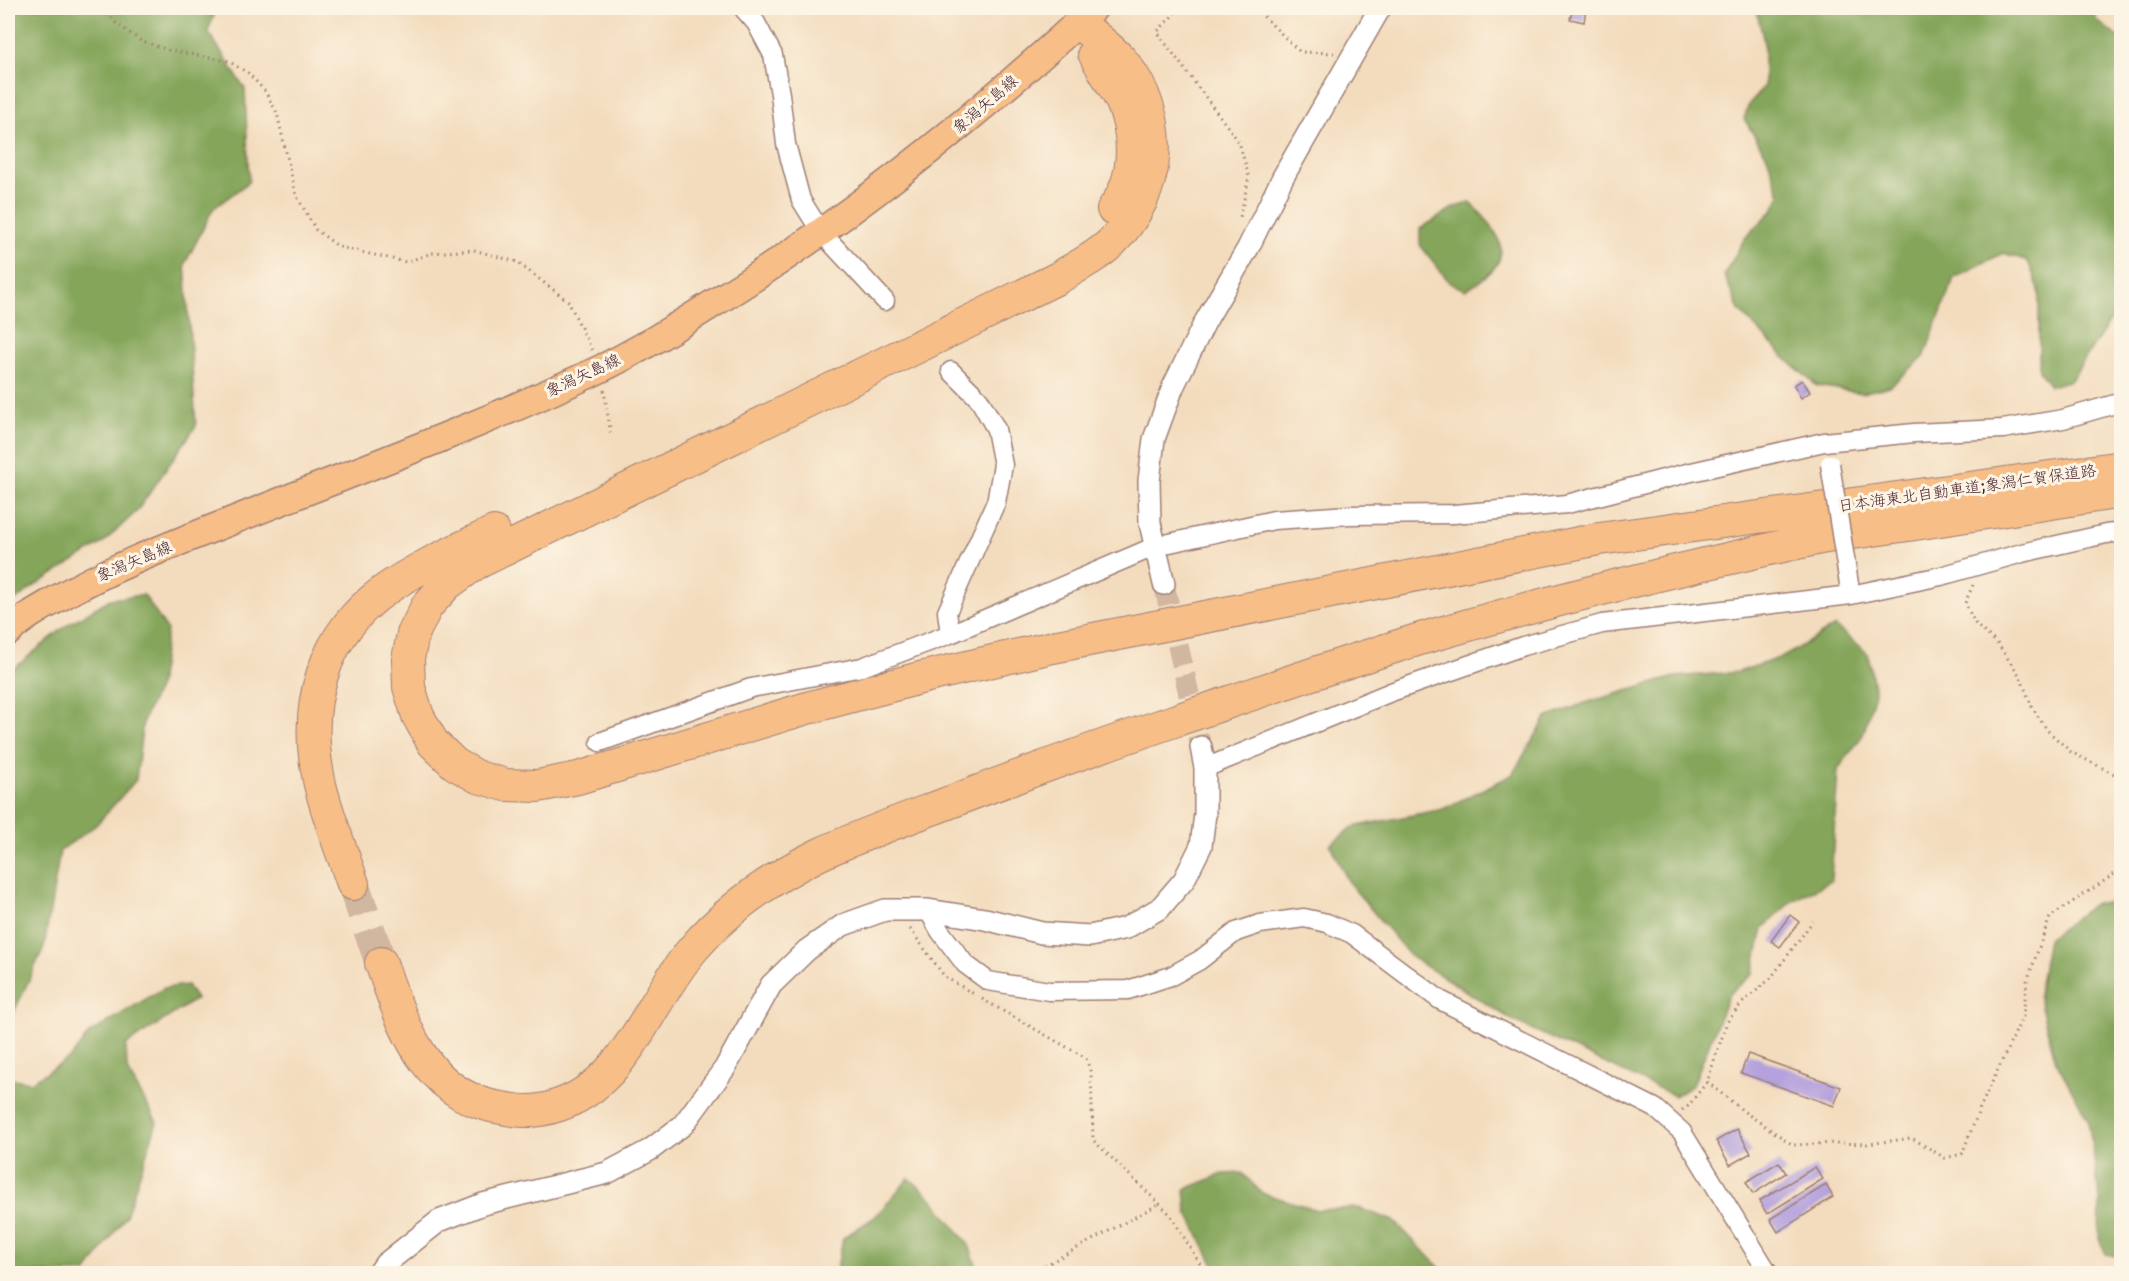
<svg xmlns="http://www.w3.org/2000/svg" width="2129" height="1281" viewBox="0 0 2129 1281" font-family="'Shantell Sans','Klee One',sans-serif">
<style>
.forest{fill:#84a55a;stroke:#676242;stroke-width:1.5}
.building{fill:#b4a1dd}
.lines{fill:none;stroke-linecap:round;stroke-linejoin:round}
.tertiary-tunnel{stroke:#d1b6a0;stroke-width:21;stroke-dasharray:21 10;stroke-linecap:butt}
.motorway-tunnel{stroke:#d1b6a0;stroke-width:32;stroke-dasharray:32 16;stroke-linecap:butt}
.minor-casing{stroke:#9e7e74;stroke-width:21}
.tertiary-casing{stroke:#9e7e74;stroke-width:24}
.primary-casing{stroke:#9e7e74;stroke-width:30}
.motorway-casing{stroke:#9e7e74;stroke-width:34}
.path{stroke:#9e7e74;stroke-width:3;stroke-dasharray:1.5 4.5;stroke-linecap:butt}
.minor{stroke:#fff;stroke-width:18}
.tertiary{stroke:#fff;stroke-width:21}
.primary{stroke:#f7be87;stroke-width:27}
.motorway{stroke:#f7be87;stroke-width:32}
.minor-bridge-casing{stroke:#9e7e74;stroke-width:21;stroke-linecap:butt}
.minor-bridge{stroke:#fff;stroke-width:18}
.labels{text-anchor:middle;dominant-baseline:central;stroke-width:6;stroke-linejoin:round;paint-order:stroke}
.street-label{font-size:16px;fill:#4a1f2b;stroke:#fcf5e5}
</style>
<rect width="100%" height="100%" fill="#fcf5e5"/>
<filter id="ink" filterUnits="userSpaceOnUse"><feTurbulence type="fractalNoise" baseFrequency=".0167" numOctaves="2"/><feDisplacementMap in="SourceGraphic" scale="12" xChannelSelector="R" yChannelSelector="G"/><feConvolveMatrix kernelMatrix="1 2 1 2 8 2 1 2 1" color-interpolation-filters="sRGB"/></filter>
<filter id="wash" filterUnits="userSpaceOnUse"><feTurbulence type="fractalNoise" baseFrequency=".008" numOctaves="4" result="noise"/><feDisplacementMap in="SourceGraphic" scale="24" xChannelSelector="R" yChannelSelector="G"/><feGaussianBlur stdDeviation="1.35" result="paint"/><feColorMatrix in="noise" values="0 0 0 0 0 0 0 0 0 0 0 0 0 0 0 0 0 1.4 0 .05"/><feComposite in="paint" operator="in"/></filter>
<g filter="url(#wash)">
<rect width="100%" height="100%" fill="#f3dcbd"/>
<path class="forest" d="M8,8H217L208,31L245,89L249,182L213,209L185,264L196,426L137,511L103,543L36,585L8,606Z
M1756,8H2096V20L2121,39V284L2116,312L2071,380L2050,386L2039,371V290L2028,261L2003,253L1954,278L1924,357L1890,386L1862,393L1817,386L1786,359L1739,310L1724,275L1745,238L1773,210L1780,195L1767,156L1744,119L1749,104L1764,87V42Z
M1470,202C1506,238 1518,262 1465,290L1450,283L1420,245V229L1453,208Z
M144,595L167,630L159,686L143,721L136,780L96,825L60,851L44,947L8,1025V673L67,625L110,599Z
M1835,626L1868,654L1875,693L1863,735L1838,769L1831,881L1792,901L1763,928L1753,974L1729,994L1693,1085L1675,1096L1514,1021L1411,957L1350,884L1330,845L1353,827L1443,809L1512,775L1546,718L1585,703L1675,677L1738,672L1785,656Z
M2121,902L2122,903L2121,1257L2106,1254L2099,1239L2100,1199L2088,1120L2055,1059L2038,995L2048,939L2095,903Z
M187,985L196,999L126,1045L127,1070L157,1122L126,1216L86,1273H8V1078L31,1082L70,1058L90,1033L164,988Z
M1242,1173L1262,1193L1317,1210L1359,1208L1394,1221L1445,1273H1218L1187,1212L1185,1189L1223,1174Z
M909,1178L930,1196L969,1245L978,1270L975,1274L836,1273L843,1238L875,1217Z"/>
<g id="blocks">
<path class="building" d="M1573,8L1586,9L1584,22L1570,19Z
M1802,380L1810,392L1801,398L1794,385Z
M1790,915L1799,922L1780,947L1771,941Z
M1748,1054L1841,1087L1834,1106L1741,1073Z
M1737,1129L1751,1153L1730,1165L1716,1141Z
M1779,1162L1786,1173L1753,1194L1746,1182Z
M1815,1167L1823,1179L1767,1214L1759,1201Z
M1826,1185L1833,1197L1778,1232L1770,1219Z"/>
</g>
</g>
<g filter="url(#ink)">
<use href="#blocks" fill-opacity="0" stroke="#9e7e74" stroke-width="1.5"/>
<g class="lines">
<path class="tertiary-tunnel" d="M1164,584L1201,747"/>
<path class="motorway-tunnel" d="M353,884L381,963"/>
<g class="minor-casing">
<path id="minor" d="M743,8L756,23L773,55L780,94L786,144L801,200L821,232L885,301
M950,634L947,612L996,502L1003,465L996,429L979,399L951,371
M600,742L751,688L862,667L950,634L1156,546L1274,520L1349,515L1454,514L1567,504L1687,473L1824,442L1914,433L2003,429L2063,419L2122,402
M1205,768L1391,692L1523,646L1602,624L1851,595L1941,576L2022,553L2106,534L2122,532
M928,910L940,931L965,964L988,981L1049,991L1128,990L1171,976L1200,960L1236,932L1260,924L1304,918L1327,923L1352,934L1440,1000L1655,1108L1682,1132L1769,1274"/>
</g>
<g class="tertiary-casing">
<path id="tertiary" d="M1164,584L1150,523L1149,481L1154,439L1173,387L1205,322L1248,248L1283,177L1380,8
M378,1274L385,1264L439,1221L483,1204L607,1173L650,1150L683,1125L725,1068L771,985L807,950L843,925L885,910H928L985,919L1042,933L1090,936L1126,928L1160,908L1184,880L1201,846L1205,814V768L1201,747"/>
</g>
<g class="primary-casing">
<path id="primary" d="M8,632C22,618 38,610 55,600C112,567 173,544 234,520C356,471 480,426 598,370C638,351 676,327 714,303C851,219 976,117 1094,8"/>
</g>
<g class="motorway-casing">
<path id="motorway" d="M1078,23C1093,35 1111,48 1123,62C1169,118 1162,192 1112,242C1097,257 1076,267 1058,278L475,564L446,585L427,606L413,634L408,659L409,687L418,716L433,743L455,764L478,777L506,785L538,786L578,778L807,708L924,677L1053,647L1599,539L2122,467
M1094,53C1102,69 1114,85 1122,102C1136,135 1137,179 1113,209
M353,884C342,851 326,813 319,780C303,706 322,635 385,590C418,567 457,550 494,532
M381,963C402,1022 422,1089 491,1106C507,1109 524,1113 540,1110C624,1096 645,1005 693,949C728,908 771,878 820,854C859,836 900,821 940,806C1017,776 1095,748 1174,721C1259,692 1344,662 1430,636C1522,609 1615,585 1709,563C1745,555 1780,546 1816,539C1849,533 1882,529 1915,524C1984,513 2053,503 2122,492"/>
</g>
<path class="path" d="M104,8L116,23L141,41L168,50L228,61L248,73L265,91L277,113L296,195L316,230L339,247L406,262L432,253L474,250L517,262L568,301L592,350
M1180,8L1157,32L1239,142L1249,177L1240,217
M1255,8L1300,52L1334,53
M604,390L611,436
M1973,585L1965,603L1976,625L1997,643L2020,676L2032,707L2047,730L2071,752L2122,778
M910,929L945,977L974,994
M982,999L1086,1058L1091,1073L1093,1140L1170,1214L1206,1274
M1707,1082L1746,1113L1793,1145L1835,1143L1868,1144L1912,1138L1945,1158L1962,1154L1980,1108L2023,1016L2027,981L2050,917L2122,869
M1682,1110L1688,1106L1707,1082L1727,1022L1742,1003L1770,979L1813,921
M1029,1274L1159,1204"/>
<use href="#minor" class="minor"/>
<use href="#tertiary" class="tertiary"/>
<use href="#primary" class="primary"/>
<use href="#motorway" class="motorway"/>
<g class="minor-bridge-casing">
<path id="minor-bridge" d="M1830,464L1849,584"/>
</g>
<use href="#minor-bridge" class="minor-bridge"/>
</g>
</g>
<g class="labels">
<g class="street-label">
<text transform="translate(985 104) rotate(-41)">象潟矢島線</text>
<text transform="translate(583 375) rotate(-25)">象潟矢島線</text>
<text transform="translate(1967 488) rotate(-8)">日本海東北自動車道;象潟仁賀保道路</text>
<text transform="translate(134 561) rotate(-23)">象潟矢島線</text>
</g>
</g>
<rect width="2129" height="1281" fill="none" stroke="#fcf5e5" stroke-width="30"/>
</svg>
